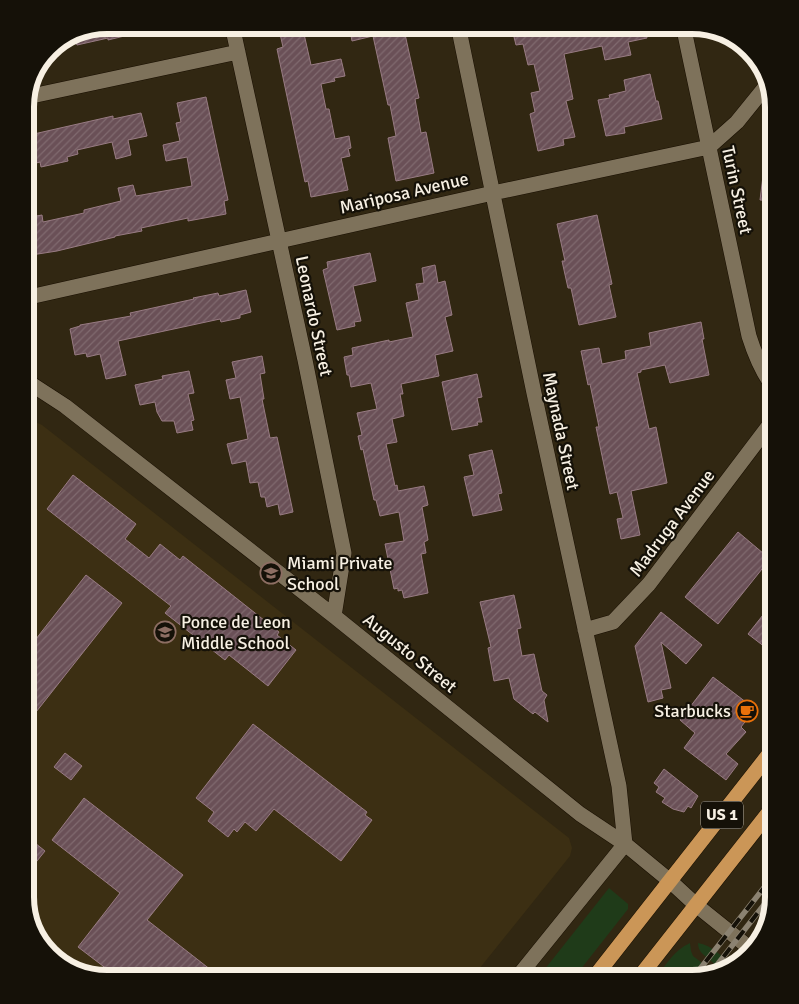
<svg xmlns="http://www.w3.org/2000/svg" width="799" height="1004" viewBox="0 0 799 1004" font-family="Signika,sans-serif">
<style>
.built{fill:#3c2f13}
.grass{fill:#1f3b19}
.building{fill:url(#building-hatch);stroke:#987b83}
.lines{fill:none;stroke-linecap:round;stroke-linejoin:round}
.minor-casing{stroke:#190f00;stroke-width:16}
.highway-casing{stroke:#190f00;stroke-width:16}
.minor{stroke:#7e725b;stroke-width:15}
.highway{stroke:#cb9657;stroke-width:15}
.rail-casing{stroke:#8b8271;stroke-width:5.5}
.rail{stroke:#151108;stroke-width:4;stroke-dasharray:11;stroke-linecap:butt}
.labels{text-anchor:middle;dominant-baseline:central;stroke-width:4.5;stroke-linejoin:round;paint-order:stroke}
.shield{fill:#151108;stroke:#b3ada1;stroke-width:1}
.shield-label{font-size:16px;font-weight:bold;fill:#f7f0e3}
.street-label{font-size:18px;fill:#f7f0e3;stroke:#151108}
.poi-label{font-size:18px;fill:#f7f0e3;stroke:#151108;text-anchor:start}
.rim{fill:none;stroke:#f7f0e3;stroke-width:6}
</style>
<defs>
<pattern id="building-hatch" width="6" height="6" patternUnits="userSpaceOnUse" patternTransform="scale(1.25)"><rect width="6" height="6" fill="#6a5057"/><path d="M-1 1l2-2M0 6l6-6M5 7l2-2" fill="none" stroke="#806a6f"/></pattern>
</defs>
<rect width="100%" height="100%" fill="#312712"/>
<path class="built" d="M25,417L42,425L569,838L572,848L570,856L471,979H107L87,974L36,933L25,897Z"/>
<path class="grass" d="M609,888L628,904V909L573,979H537Z
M690,943L691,951L693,956L701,962L705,969L707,975L692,979H655C665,966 674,950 690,943Z
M698,943C712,945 723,958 734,966L720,970C717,967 714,963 710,960C704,955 698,952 698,943Z"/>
<path class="building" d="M107,25H149V30L108,40V38L77,45L74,37Z
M278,25H302L311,65L341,59L345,76L334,78L335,81L321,84L326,109H329L335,139L349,136L351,148L348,149L350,156L341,158L348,190L311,197L308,181L305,182L277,49L283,47Z
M349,25H403L419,98L415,99L421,133L426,132L434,173L396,181L388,138L396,136L390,105H388L373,36L352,41Z
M511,25H644L647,38L628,42L631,55L605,60L602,46L564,54L573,99L566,101L575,137L563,139L564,145L538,151L530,114L535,112L531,93L540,91L534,64L528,65L523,44L516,45Z
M650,74L656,101H658L662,119L624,127L625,133L606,136L598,100L610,98L609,95L626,91L624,80Z
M206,97L228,200L224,201L226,214L188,221V218L141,228L142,231L115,236V237L57,251L25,256V218L42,215L43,222L84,213V210L121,201L118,188L133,185L136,196L192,186L187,157L166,161L163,145L180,141L176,123L181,122L177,103Z
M141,113L147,136L128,140L131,155L116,159L112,142L77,150L78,154L67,157L68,161L41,167L40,162L25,166V136L113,116V119Z
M763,176L774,177V201L760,200Z
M597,215L612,284L609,285L616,317L579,325L571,288H568L562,261H565L557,224Z
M370,253L376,281L353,286L361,321L354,322L355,326L337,330L323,270L328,268L327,262Z
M435,265L438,283L445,281L452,315L445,317L453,351L435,355L439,376L401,384L403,394H400L404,416L392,419L397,442L386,444L395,486L397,485L398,491L424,486L428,505L422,507L428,540L424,542L426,553L421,554L428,593L404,598L402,590L398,591V588L394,589L385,544L404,541L399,512L380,516L376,500H374L363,449L361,450L358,436L362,435L357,413L377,409L371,383L351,387L349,375H347L344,357L353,355L352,348L389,340V342L413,337L406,303L419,300L416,284L424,283L422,268Z
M246,290L251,312L240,315V318L221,322L220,319L118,341L126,375L106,379L100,354L87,357L86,353L75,355L70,329L80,326V325L131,316L130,313L194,299L193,298L218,293L219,296Z
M701,322L704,339H702L709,375L670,383L665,365L641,370V372L637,373L649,429L656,427L667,483L631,491L640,535L621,539L617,519L623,518L617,492L610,494L596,427H599L590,384L588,385L581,351L599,348L602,364L626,359L625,351L651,346L649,333Z
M262,356L265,373L260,374L264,399H262L270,438L277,437L293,512L280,515L278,504L267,507L265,497H261L258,482L250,483L246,461L232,464L227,444L248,439L240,397L230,399L226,380L236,378L232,362Z
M189,371L194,393L188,394L194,420L191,421L193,430L177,433L174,421H162L157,412L155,402L140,405L135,385L163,379L162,376Z
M477,374L482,397L477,398L482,422H477L478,425L452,430L442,382Z
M492,450L502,493L498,494L502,510L473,516L464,477L474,475L469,455Z
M73,475L136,524L125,539L149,558L160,544L180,560L183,556L279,632L277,635L296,650L268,686L229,655L225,660L165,613L171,606L47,509Z
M738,532L770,559L718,624L685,597Z
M86,575L122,603L25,726V653Z
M514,595L521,628L517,629L522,656L534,654L542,691L547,695L544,700L548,722L535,712L533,714L514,699L509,678L494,681L488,648L491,647L480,602Z
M774,601V654L748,634Z
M661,612L702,645L686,664L661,642L671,688L661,690L663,698L648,702L635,646Z
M713,677L755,709L741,727L746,732L726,754L738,764L726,780L684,748L695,733L680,720Z
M253,724L367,812L365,815L372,820L341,861L274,809L256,831L245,822L237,832L234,829L228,837L208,821L214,812L196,798Z
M65,753L82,766L71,780L54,767Z
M664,769L698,796L691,808L688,806L684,812L673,809L662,802L665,798L656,792L659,787L654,783Z
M84,798L183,875L147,920L211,970L204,979H120L78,947L120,893L52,840Z
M25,835L45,851L25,876Z"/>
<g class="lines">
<g class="minor-casing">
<path id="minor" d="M232,25L305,360L344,553L334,616
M458,25L534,393L619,786L625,844
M683,25L749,336C755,355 762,372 774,388
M27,97L238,52
M25,298L493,193L709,147L737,122L767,85
M25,380L65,406L334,616L580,814L625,844L670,881L696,905L752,950
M585,630L613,622L649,584L774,419
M516,979L625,844"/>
</g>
<g class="highway-casing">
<path id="highway" d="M593,979L774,748
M638,979L774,806"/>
</g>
<use href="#minor" class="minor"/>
<use href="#highway" class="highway"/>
<g class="rail-casing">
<path id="rail" d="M710,974L774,892
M692,979L774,875"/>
</g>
<use href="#rail" class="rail"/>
</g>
<defs>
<g id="school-ring" transform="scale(1.125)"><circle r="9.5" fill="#151108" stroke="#8d6e63" stroke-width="1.5"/><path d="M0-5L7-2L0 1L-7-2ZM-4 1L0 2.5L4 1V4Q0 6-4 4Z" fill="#8d6e63"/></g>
<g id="cafe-ring" transform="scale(1.125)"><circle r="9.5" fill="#151108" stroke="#e8710a" stroke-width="1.5"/><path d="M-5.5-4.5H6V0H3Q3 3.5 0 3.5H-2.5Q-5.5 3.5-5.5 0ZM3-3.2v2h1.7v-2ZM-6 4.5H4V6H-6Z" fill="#e8710a"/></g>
</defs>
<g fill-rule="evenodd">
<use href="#school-ring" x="271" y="573"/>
<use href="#school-ring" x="165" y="632"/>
<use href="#cafe-ring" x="747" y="711"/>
</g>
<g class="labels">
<rect class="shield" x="701" y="801.5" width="42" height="27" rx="4"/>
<g class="shield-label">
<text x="722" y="815">US 1</text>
</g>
<g class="street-label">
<text transform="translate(737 190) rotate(78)">Turin Street</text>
<text transform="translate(404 193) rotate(-13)">Mariposa Avenue</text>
<text transform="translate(314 316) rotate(78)">Leonardo Street</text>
<text transform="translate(561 431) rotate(78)">Maynada Street</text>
<text transform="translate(672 523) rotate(-53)">Madruga Avenue</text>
<text transform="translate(410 653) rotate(39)">Augusto Street</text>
</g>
<g class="poi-label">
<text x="287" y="563">Miami Private<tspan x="287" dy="21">School</tspan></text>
<text x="181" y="622">Ponce de Leon<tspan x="181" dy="21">Middle School</tspan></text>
<text x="731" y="711" text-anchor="end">Starbucks</text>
</g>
</g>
<path d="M0 0H799V1004H0ZM107 34H692A73 73 0 0 1 765 107V897A73 73 0 0 1 692 970H107A73 73 0 0 1 34 897V107A73 73 0 0 1 107 34Z" fill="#151108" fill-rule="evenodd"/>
<path class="rim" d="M107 34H692A73 73 0 0 1 765 107V897A73 73 0 0 1 692 970H107A73 73 0 0 1 34 897V107A73 73 0 0 1 107 34Z"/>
</svg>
